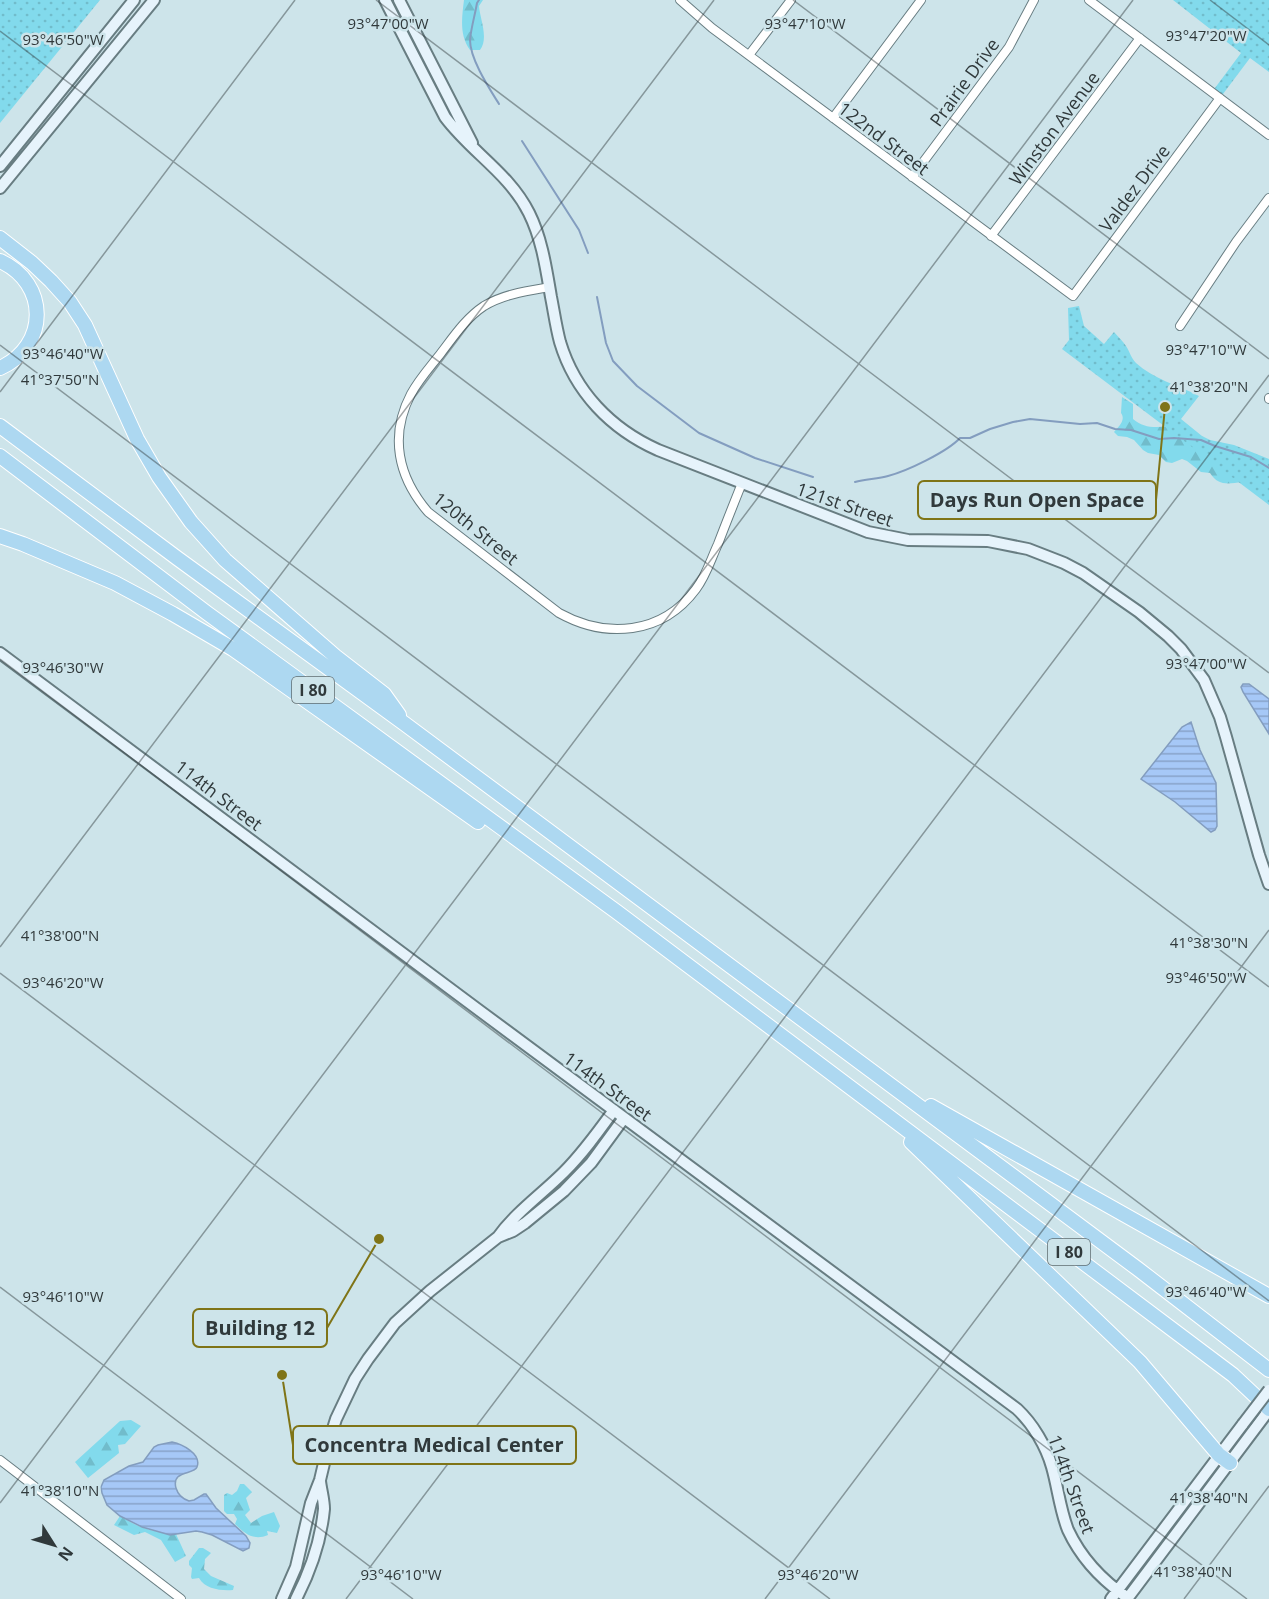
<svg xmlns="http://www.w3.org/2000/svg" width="1269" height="1599" viewBox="0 0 1269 1599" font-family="'Open Sans',sans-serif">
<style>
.forest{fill:url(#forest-firs)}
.park{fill:url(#park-dots)}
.water{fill:url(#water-rules);stroke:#839dbf;stroke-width:1.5}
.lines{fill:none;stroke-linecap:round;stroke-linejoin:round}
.stream{stroke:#839dbf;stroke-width:2}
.street-casing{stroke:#687d82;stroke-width:10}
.secondary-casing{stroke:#687d82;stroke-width:14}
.highway-casing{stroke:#fff;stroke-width:16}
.street{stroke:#fff;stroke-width:8}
.secondary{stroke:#e6f3fb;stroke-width:10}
.highway{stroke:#add8f1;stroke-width:14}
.secondary-bridge-casing{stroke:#687d82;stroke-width:14;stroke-linecap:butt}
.secondary-bridge{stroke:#e6f3fb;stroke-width:10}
.ticks{fill:none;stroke:#30393b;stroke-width:1.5;stroke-opacity:0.45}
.labels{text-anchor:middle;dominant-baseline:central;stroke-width:5;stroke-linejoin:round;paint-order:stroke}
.shield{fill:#cde4ea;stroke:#5f6c70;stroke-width:1.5}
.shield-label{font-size:16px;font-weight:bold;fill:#30393b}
.street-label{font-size:18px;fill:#30393b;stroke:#cde4ea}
.ticks-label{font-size:15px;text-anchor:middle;fill:#30393b;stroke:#cde4ea;stroke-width:5;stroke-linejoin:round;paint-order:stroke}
.leader{fill:none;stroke:#7f7417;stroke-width:2}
.callout-dot{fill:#7f7417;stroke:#cde4ea;stroke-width:2}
.callout{fill:#cde4ea;stroke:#7f7417;stroke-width:2}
.callout-label{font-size:20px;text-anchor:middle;font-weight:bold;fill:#30393b}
</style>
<defs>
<pattern id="forest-firs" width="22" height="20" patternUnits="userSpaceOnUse" patternTransform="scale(1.5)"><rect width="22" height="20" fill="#82daec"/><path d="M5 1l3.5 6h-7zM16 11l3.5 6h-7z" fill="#71bccb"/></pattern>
<pattern id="park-dots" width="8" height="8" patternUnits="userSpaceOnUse" patternTransform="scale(1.5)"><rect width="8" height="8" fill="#82daec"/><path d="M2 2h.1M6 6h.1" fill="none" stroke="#71bccb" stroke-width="1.8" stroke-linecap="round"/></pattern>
<pattern id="water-rules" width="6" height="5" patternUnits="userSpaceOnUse" patternTransform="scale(1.5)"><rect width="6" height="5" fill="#a6c8f7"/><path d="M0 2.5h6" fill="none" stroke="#88a3c9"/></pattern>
</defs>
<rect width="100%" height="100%" fill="#cde4ea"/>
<path class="forest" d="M464,0H483L479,6C480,19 489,38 480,50H470C459,35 462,17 464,0Z
M1122,397L1133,404V419C1143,428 1156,428 1168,426L1242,482C1228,484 1218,486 1210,473L1201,472L1187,461L1182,459L1172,463L1166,462L1159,455L1148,453L1143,450L1134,440L1127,437L1118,436L1114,432C1119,426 1126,420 1121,413Z
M131,1420L141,1426L125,1444L118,1445L119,1453L88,1478L75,1462L120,1421Z
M240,1484H244L252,1492L246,1498L250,1510L245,1515L251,1523L262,1516L274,1512L280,1526L277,1533L267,1531L268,1535C254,1541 245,1534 235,1524L237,1519L234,1514H227L224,1511V1495L227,1493L232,1495L237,1491Z
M120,1516C141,1529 152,1532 176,1534L186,1556L175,1562L161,1540L145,1532L134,1535L114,1525Z
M199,1548H203L211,1553L205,1559L204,1569L211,1576L234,1586L233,1590C221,1591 205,1589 199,1578L192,1579L191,1577L192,1568L189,1565V1561Z"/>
<path class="park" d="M0,0H100L0,123Z
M1173,0H1269V72L1250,58L1220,98L1212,92L1241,53Z
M1079,306L1084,326L1104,344L1114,332C1118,337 1123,341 1126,346C1130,352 1131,358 1136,363C1153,379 1178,385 1199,396L1181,419L1202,436L1210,440L1234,445L1269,459V505L1062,349L1069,340L1068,308Z"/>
<path class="water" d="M1243,684H1249L1269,699V734L1243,692L1241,687Z
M1191,722L1200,750L1216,783L1217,826L1215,830L1211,832L1175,802L1141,779L1182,727Z
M172,1442C182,1444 202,1454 197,1467C194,1475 171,1470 176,1488C178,1495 183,1499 189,1501L194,1500L204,1494H206L216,1508L246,1536L250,1543L249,1548L243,1551L212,1535L202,1532L196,1531L170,1535L142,1527L120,1516L107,1505L102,1493L101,1487L104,1480L129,1466L143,1462L154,1447L158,1445Z"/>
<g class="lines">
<path class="stream" d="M479,0L477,3C475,15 471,28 470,40C470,59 489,88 499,104
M522,141L579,230L588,253
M597,297L606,343L613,361L637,386L699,433L755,458L813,477
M855,482C866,479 878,479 888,476C907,471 947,452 960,438H970L990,429L1013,422L1030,419L1080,424L1097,423L1115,429L1131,430L1159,439L1174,438L1201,440L1215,446L1251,457L1269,468"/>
<g class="street-casing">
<path id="street" d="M680,0L712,28L1073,296L1220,98
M1089,0L1269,135
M749,55L791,0
M833,118L921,0
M912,177L1009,47L1034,0
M991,236L1140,38
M550,287C527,291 504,294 484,306C466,318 454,336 441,353C431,366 419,379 411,394C389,436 398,477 428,512L559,613C606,639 662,635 696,589C706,576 711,559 718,544C726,523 734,503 742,483
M1180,326L1236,242L1269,198
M1269,399V398
M0,1460L181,1599"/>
</g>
<g class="secondary-casing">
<path id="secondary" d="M385,0L445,117C471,152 509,173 529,213C542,239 546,268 551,297C554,312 556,327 560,342C575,392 611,429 658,450L868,532L908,540L988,541L1028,549L1064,563L1083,573L1139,612L1168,636L1181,649L1204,680L1220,717L1226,737L1259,855L1269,884
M399,0L472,143
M0,166L134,0
M0,188L154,0
M0,653L480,1011L1017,1409C1033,1424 1046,1446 1052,1467C1058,1488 1060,1510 1068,1530C1081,1558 1103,1581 1128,1598
M498,1237C516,1212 542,1194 564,1172C583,1153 598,1132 614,1110
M282,1599L296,1567L311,1503L320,1480L330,1438L336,1419L355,1379L368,1359L395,1323L430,1291L498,1237L513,1231L525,1223L564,1191L591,1163L624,1118
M296,1599C310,1572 321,1540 324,1509C324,1500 321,1490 320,1481
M1111,1599L1243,1424
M1127,1599L1269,1410"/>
</g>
<g class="highway-casing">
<path id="highway" d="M0,238L32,263L51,281L70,302L85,325L137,439L159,477L191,522L225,560L335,656L384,694L399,715
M0,261C49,283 49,346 0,368
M0,426L177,558L405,724L1138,1269L1269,1370
M0,456L207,613L617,912L1233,1375L1269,1409
M0,536L23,544L115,583L173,614L233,649L478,822
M931,1106L1269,1296
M911,1142L1140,1362L1219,1455L1230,1463"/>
</g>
<use href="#street" class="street"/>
<use href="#secondary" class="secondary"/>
<use href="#highway" class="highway"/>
<g class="secondary-bridge-casing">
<path id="secondary-bridge" d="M1243,1424L1269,1390"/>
</g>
<use href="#secondary-bridge" class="secondary-bridge"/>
</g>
<path class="ticks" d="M376,0L1269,673M793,0L1269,359M1210,0L1269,45M0,31L1269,987M0,345L1269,1301M0,392L295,0M0,659L1247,1599M0,947L714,0M0,973L830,1599M0,1287L413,1599M0,1503L1133,0M346,1599L1269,375M765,1599L1269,930M1184,1599L1269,1486"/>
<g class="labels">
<g class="shield">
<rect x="292" y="677" width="42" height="26" rx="4.5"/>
<rect x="1048" y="1239" width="42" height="26" rx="4.5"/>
</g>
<g class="shield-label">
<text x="313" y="690">I 80</text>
<text x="1069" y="1252">I 80</text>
</g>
<g class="street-label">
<text transform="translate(964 82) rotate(-54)">Prairie Drive</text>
<text transform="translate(1054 128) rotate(-53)">Winston Avenue</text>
<text transform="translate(884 138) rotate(37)">122nd Street</text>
<text transform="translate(1134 188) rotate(-53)">Valdez Drive</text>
<text transform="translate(845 504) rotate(19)">121st Street</text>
<text transform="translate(476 528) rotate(39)">120th Street</text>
<text transform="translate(219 795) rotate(37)">114th Street</text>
<text transform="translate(608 1086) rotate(36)">114th Street</text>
<text transform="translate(1072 1484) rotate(70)">114th Street</text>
</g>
</g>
<g class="ticks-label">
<text x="805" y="29">93°47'10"W</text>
<text x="388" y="29">93°47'00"W</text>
<text x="1206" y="41">93°47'20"W</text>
<text x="63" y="45">93°46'50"W</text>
<text x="1206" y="355">93°47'10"W</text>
<text x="63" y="359">93°46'40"W</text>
<text x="60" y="385">41°37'50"N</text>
<text x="1209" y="392">41°38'20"N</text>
<text x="1206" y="669">93°47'00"W</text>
<text x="63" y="673">93°46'30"W</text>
<text x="60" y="941">41°38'00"N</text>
<text x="1209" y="948">41°38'30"N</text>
<text x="1206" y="983">93°46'50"W</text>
<text x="63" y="988">93°46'20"W</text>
<text x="1206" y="1297">93°46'40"W</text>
<text x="63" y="1302">93°46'10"W</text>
<text x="60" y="1496">41°38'10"N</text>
<text x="1209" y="1503">41°38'40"N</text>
<text x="1193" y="1577">41°38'40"N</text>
<text x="401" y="1580">93°46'10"W</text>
<text x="818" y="1580">93°46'20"W</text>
</g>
<path class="leader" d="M1165 407L1156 500M379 1239L327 1328M282 1375L293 1445"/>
<g class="callout-dot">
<circle cx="1165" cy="407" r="6"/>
<circle cx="379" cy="1239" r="6"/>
<circle cx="282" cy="1375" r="6"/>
</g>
<g class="callout">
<rect x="918" y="481" width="238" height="38" rx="6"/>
<rect x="193" y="1309" width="134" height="38" rx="6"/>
<rect x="293" y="1426" width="283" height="38" rx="6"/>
</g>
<g class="callout-label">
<text x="1037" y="507">Days Run Open Space</text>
<text x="260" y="1335">Building 12</text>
<text x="434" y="1452">Concentra Medical Center</text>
</g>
<g transform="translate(54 1545) rotate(127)" stroke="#cde4ea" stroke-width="4.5" paint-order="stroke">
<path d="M0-4.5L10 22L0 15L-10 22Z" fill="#30393b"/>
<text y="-9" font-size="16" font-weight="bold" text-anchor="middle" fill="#30393b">N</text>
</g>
</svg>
